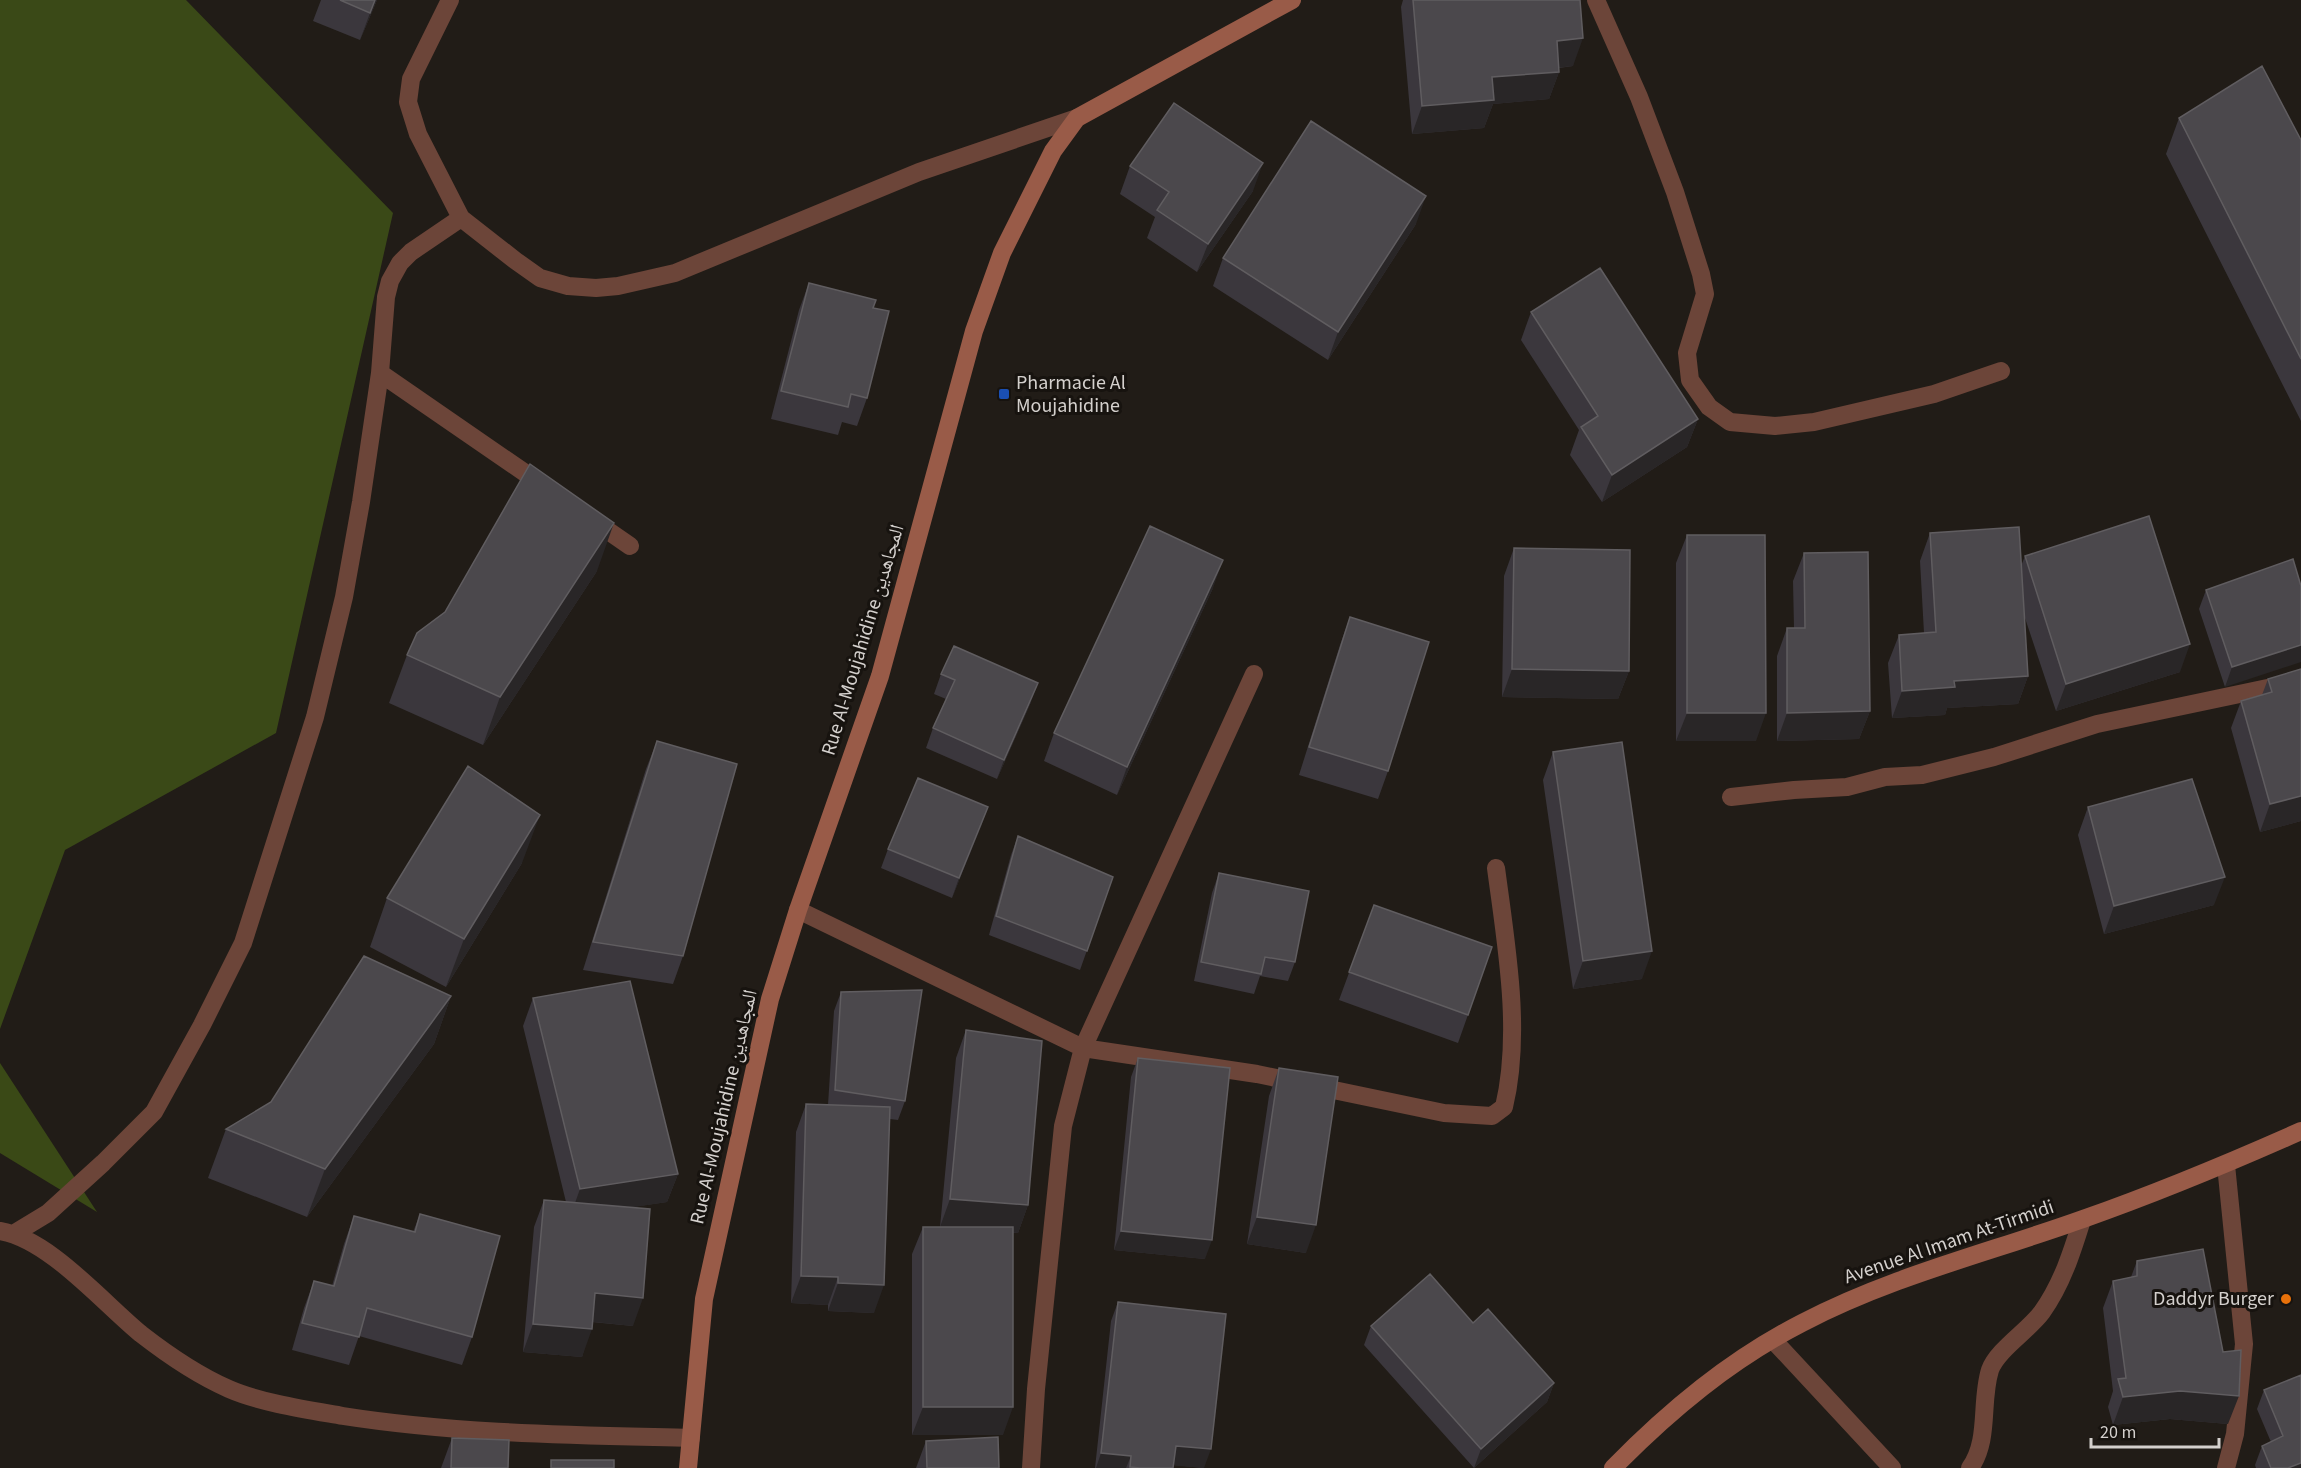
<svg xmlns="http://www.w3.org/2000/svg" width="2301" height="1468" viewBox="0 0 2301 1468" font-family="'Source Sans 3','Noto Naskh Arabic',sans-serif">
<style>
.green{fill:#3a4917}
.forest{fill:#3a4916}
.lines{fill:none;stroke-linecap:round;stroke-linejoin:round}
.lane{stroke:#6c4539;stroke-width:18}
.street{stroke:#6c4539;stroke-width:18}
.secondary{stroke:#995b48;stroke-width:18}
.wall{fill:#3b373d}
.shaded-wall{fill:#292627}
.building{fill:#4b484c;stroke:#605d60;stroke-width:1.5}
.transit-dot{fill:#1a4fb4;stroke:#17130f;stroke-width:2}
.food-dot{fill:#e8710a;stroke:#17130f;stroke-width:2}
.labels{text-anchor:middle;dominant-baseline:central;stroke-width:6;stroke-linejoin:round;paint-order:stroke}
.poi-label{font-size:20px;fill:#d4d0cd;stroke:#17130f;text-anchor:start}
.street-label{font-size:20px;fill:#d4d0cd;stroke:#17130f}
</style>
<rect width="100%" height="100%" fill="#211c17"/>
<path class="green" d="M0,0H186L393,213L276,733L65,850L0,1029Z"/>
<path class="forest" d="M0,1063L97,1212L0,1153Z"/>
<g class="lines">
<path class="lane" d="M1596,0L1639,97L1675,192L1701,274L1705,294L1687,353L1690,380L1709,407L1730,422L1775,426L1814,422L1934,394L2001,371
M1731,797L1794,790L1847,787L1885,777L1922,775L1994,757L2097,724L2301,681"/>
<path class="street" d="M450,0L411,79L408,102L418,134L461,218L516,261L540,278L568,286L596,288L618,286L675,273L919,172L1077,118
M380,373L544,486
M591,519L630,546
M798,910L1083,1048L1257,1074L1444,1113L1492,1116L1504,1107C1522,1032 1506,944 1496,868
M0,1231C49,1239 102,1302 141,1334C168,1355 197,1375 229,1389C261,1403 309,1410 343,1416C458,1434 575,1435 691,1438
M15,1233L48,1213L103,1163L154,1112L202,1025L243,943L315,717L344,597L361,502L380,373L386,297L390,281L400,263L411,252L461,218
M1773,1340L1892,1468
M1031,1468L1036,1389L1063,1126L1083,1048L1254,674
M1970,1468C1990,1440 1980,1402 1990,1370C1997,1350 2029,1330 2042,1312C2062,1284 2072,1252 2082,1220
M2226,1468L2235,1434L2244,1344L2226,1165"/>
<path class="secondary" d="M688,1468L704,1299L770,999L798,910L880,676L974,331L1002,253L1053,151L1077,118L1292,0
M1613,1468C1670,1410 1730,1360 1802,1323C1892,1276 1988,1253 2083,1219C2157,1193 2229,1163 2301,1131"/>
</g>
<path class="wall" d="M321,0H377L360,40L313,21Z
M1403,0H1580L1573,66L1559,68V72L1549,99L1493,104L1484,128L1412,134L1401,7Z
M2179,118L2301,140V421L2166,154Z
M1130,166L1253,191L1197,272L1147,238L1155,217L1120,194Z
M1416,224L1328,360L1213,286L1223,258Z
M809,283L873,308L867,398L857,426L842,422L838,435L771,419L799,310Z
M1531,312L1698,419L1687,447L1602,502L1570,455L1579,430L1521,340Z
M1930,533L2021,566L2025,556L2180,672L2056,711L2024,615L2028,676L2018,704L1947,708L1945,715L1892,718L1888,663L1899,635L1924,633L1920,561Z
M1687,535L1756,741H1676V563Z
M1514,548L1629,671L1618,699L1502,697L1504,576Z
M1804,553L1870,711L1859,739L1777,741V656L1787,628H1794L1793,581Z
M2293,559L2225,687L2199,609L2206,590Z
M597,571L483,745L389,703L407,655Z
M1213,588L1117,795L1044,761L1054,733Z
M1350,617L1388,771L1378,799L1299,775L1340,645Z
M2301,669V821L2260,832L2231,728L2241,701L2262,695L2268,679Z
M941,674L1031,702L997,779L926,748L933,728L946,699L934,694Z
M657,741L683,956L673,984L583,970L646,769Z
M1553,752L1642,979L1573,989L1543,780Z
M988,807L952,898L881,868L888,849Z
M2088,807L2214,905L2104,934L2078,835Z
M1018,836L1113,877L1080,970L989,935L1011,855Z
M522,863L446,987L370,947L387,898Z
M1219,873L1295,962L1288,981L1260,976L1254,994L1194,981L1212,893Z
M1374,905L1492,947L1458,1043L1339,1000Z
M841,992L905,1101L898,1120L890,1119L874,1313L828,1311V1305L791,1303L796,1132L806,1104L828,1105L834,1011Z
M451,996L434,1044L307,1217L208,1178L226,1129Z
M533,998L678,1174L667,1202L632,1207L633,1326L592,1322L582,1357L523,1352L534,1227L544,1200L566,1202L523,1026Z
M966,1030L1028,1205L1018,1233H1013L1003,1435H912V1254L923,1227H940L956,1058Z
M1138,1058L1205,1259L1114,1250L1131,1077Z
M1279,1068L1306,1253L1247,1244L1269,1096Z
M420,1214L472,1337L462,1365L359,1336L349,1365L292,1350L304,1308L314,1281L332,1286L344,1244L354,1216L413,1232Z
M2137,1261L2228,1424L2170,1419L2113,1425L2108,1407L2113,1391L2103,1308L2113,1281L2131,1277Z
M1118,1302L1204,1468L1174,1465L1173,1468H1095L1111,1321Z
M1473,1323L1554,1383L1547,1402L1474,1468L1364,1345L1371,1326Z
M2264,1390L2301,1468H2256L2255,1465L2262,1446L2271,1442L2257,1409Z
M452,1438L508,1468H441Z
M926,1441L999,1468H916Z"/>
<path class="shaded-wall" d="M375,0H377L360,40L370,13Z
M1583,38L1573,66L1547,69L1557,41Z
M1559,72L1549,99L1493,104L1484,128L1412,134L1422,106L1492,77Z
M1263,163L1253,191L1197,272L1208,244Z
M1426,196L1416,224L1328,360L1338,332Z
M1698,419L1687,447L1602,502L1612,475Z
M614,523L597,571L483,745L500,697Z
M1223,560L1213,588L1117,795L1127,767Z
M2190,644L2180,672L2056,711L2066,684Z
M2301,645V662L2225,687L2232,667Z
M1512,669L1629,671L1618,699L1502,697Z
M2028,676L2018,704L1947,708L1945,715L1892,718L1902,691L1954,681Z
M1038,683L1031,702L997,779L1004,760Z
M1870,711L1859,739L1777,741L1787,713Z
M1687,713H1766L1756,741H1676Z
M2301,796V821L2260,832L2270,804Z
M988,807L981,827L952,898L959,878Z
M540,815L522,863L446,987L464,939Z
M2225,877L2214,905L2104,934L2114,906Z
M1652,951L1642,979L1573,989L1583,961Z
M451,996L434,1044L307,1217L325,1169Z
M678,1174L667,1202L570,1217L580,1189Z
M950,1199L1028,1205L1018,1233L940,1227Z
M1257,1217L1316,1225L1306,1253L1247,1244Z
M1121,1231L1212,1240L1205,1259L1114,1250Z
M801,1276L838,1277L828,1305L791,1303Z
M838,1283L884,1285L874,1313L828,1311Z
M595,1293L643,1298L633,1326L585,1321Z
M533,1324L592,1329L582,1357L523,1352Z
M1554,1383L1547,1402L1474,1468L1481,1449Z
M2180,1391L2239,1396L2228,1424L2170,1419L2113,1425L2123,1397Z
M923,1407H1013L1003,1435H912Z
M1176,1446L1211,1449L1204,1468L1169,1465Z
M1101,1453L1131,1456L1126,1468H1096Z
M2301,1463V1468H2288Z"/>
<path class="building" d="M340,0H375L370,13Z
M1413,0H1580L1583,38L1557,41L1559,72L1492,77L1494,100L1422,106Z
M2262,66L2301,140V359L2179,118Z
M1174,103L1263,163L1208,244L1157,210L1169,192L1130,166Z
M1311,121L1426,196L1338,332L1223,258Z
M1600,268L1698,419L1612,475L1581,427L1598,416L1531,312Z
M809,283L876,300L873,308L889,311L867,398L851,394L848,407L781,391Z
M530,464L614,523L500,697L407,655L417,633L445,612Z
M2149,516L2190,644L2066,684L2025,556Z
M1150,526L1223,560L1127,767L1054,733Z
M2019,527L2028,676L1954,681L1955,687L1902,691L1899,635L1936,632L1930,533Z
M1687,535H1765L1766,713H1687Z
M1514,548L1630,550L1629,671L1512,669Z
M1868,552L1870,711L1787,713V628H1805L1804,553Z
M2293,559L2301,586V645L2232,667L2206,590Z
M1350,617L1429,642L1388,771L1309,747Z
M954,646L1038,683L1004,760L933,728L955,680L941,674Z
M2301,669V796L2270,804L2241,701L2272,692L2268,679Z
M657,741L737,764L683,956L593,942Z
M1622,742L1652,951L1583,961L1553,752Z
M468,766L540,815L464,939L387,898Z
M918,778L988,807L959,878L888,849Z
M2192,779L2225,877L2114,906L2088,807Z
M1018,836L1113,877L1087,951L996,916Z
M1219,873L1309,891L1295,962L1265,957L1261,974L1201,962Z
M1374,905L1492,947L1468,1015L1349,972Z
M364,956L451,996L325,1169L226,1129L271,1102Z
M630,981L678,1174L580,1189L533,998Z
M922,990L905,1101L835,1090L841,992Z
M966,1030L1042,1041L1028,1205L950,1199Z
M1138,1058L1230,1068L1212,1240L1121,1231Z
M1279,1068L1338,1077L1316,1225L1257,1217Z
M806,1104L890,1107L884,1285L838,1283V1277L801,1276Z
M544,1200L650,1209L643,1298L595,1293L592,1329L533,1324Z
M420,1214L500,1236L472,1337L367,1308L359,1337L302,1323L314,1281L334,1286L354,1216L415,1232Z
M923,1227H1013V1407H923Z
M2203,1249L2223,1352L2241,1350L2239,1396L2180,1391L2123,1397L2118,1379L2126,1378L2113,1281L2137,1276V1261Z
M1430,1274L1473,1323L1488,1309L1554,1383L1481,1449L1371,1326Z
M1118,1302L1226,1314L1211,1449L1176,1446L1173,1468H1140L1130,1467L1131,1456L1101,1453Z
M2301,1375V1463L2288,1468H2271L2262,1446L2283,1436L2264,1390Z
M998,1437L999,1468H927L926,1441Z
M452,1438L509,1440L508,1468H451Z
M551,1460H614V1468H551Z"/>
<rect class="transit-dot" x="998" y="388" width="12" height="12" rx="3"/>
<circle class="food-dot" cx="2286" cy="1299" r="6"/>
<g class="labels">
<g class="poi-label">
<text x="1016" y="383">Pharmacie Al<tspan x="1016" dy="23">Moujahidine</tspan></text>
<text x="2274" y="1299" text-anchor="end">Daddyr Burger</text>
</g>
<g class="street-label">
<text transform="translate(863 640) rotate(-73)">Rue Al-Moujahidine المجاهدين</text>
<text transform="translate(724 1107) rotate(-77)">Rue Al-Moujahidine المجاهدين</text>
<text transform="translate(1949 1242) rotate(-19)">Avenue Al Imam At-Tirmidi</text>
</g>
</g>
<path d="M2091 1438v9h128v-9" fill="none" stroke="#d4d0cd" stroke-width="3"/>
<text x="2100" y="1438" font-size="18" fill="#d4d0cd" stroke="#17130f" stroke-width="4.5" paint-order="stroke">20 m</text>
</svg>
